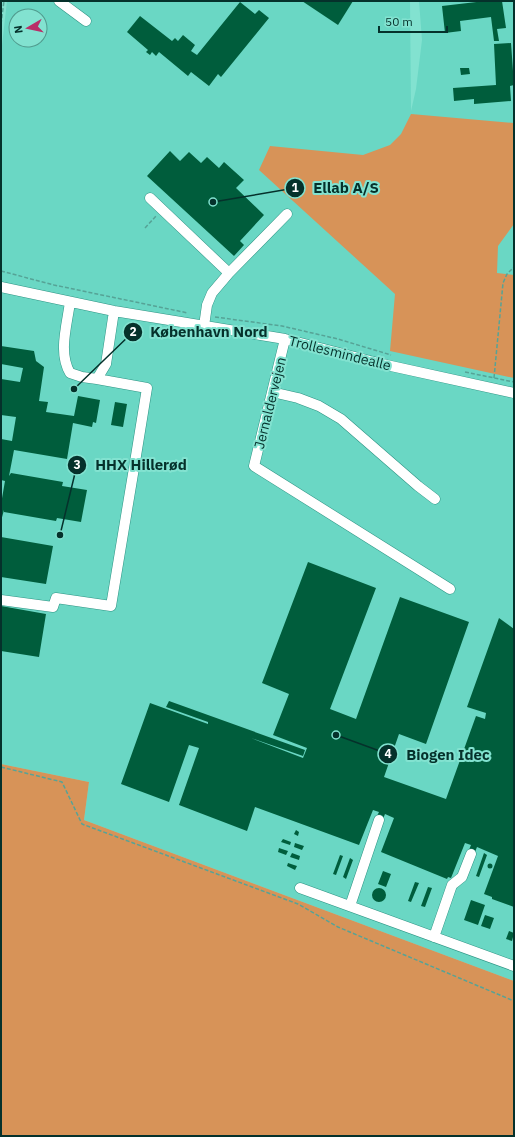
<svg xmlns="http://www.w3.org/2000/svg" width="515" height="1137" viewBox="0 0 515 1137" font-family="'IBM Plex Sans',sans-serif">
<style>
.built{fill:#6ad7c4;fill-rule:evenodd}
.green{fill:#d79358}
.building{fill:#005d3c}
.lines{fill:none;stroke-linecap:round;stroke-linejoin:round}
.minor-casing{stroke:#2e9484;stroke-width:11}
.path{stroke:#56a396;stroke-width:1.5;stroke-dasharray:4 2;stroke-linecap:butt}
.minor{stroke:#fff;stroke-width:10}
.labels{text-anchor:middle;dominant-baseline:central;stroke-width:4;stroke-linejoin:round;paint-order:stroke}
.street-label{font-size:14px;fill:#05312b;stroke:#82e2d0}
.leader{fill:none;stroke:#05312b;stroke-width:1.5}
.callout-dot{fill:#05312b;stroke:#82e2d0;stroke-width:1.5}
.mark-label{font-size:12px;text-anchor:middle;font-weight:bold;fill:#fff}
.callout-label{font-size:15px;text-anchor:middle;font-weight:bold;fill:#05312b;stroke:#82e2d0;stroke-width:4;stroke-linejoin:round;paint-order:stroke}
</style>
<rect width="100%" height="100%" fill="#82e2d0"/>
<path class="built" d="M7,1H410L411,111L416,89L422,40L419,1H514V981L84,820L89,782L1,764V54ZM16,16H40V40H16Z"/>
<path class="green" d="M411,114L514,123V224L498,246L497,273L514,275V378L390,351L395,294L259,170L270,146L363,155L390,145L401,134Z
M1,764L89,782L84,820L514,981V1136H1Z"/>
<path class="building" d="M302,1H353L338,25Z
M485,1H502L506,28L497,29L499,41H494L491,17L460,21L461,31L445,33L442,6Z
M240,2L255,14L259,10L269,18L221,77L218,74L209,86L191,72L188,76L159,52L156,56L152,52L150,55L146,52L148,50L127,32L140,16L172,41L175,38L178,41L183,35L195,45L191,51L197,55Z
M511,43L514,85L510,86L511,101L474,104V99L454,101L453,88L496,85L494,44Z
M460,68H469L470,74L461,75Z
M170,151L180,161L189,152L201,163L207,157L219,168L224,162L244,180L236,188L264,215L240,241L244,245L234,256L147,176Z
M1,346L34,351L36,361L44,367L39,401L48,402L46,412L74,416L78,396L100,400L96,423L93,422L92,427L73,423L67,459L14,450L9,476L11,473L63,482L62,486L87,490L81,522L57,518L56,521L4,512V510L1,521V504L5,481L1,480V439L12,441L16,417L1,415V379L20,382L23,368L1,364Z
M115,402L127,404L123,427L111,425Z
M1,537L53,546L46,584L1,577Z
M308,562L376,588L330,709L356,719L400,597L469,622L426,744L399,734L384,777L446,799L476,716L485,719L486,713L467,707L499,618L514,629V907L492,899V897L484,894L498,856L477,847L475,852L469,850L471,845L465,843L451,878L448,877L447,879L381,852L394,818L385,814L383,819L377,816L379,812L373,810L359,845L255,807L247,831L179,805L199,748L189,745L169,802L121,784L150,703L208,724V722L166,707L169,701L305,750L303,756L251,738L303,758L307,748L273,735L289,694L262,683Z
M1,606L46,614L39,657L1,651Z
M296,830L299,832L298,836L294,834Z
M283,839L291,842L290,845L281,842Z
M295,843L304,846L302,850L294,847Z
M279,848L288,851L286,855L278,852Z
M292,853L300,856L299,860L290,857Z
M484,853L487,855L479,877L476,876Z
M340,855L343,856L336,875L333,874Z
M350,858L353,860L346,879L343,877Z
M288,863L297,866L295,870L287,866Z
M487.5 866a2.5 2.5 0 1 1 5 0a2.5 2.5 0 1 1-5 0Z
M383,871L391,874L386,887L378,884Z
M415,882L419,883L411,902L408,901Z
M428,887L432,888L425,907L421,906Z
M372 895a7 7 0 1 1 14 0a7 7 0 1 1-14 0Z
M471,900L485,905L478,925L464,920Z
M485,915L494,918L490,929L481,926Z
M509,931L514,933L512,941L506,939Z"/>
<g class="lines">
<g class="minor-casing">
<path id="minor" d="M59,1L86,21
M150,198L229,273
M1,287L114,311L285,339L382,364L514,393
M70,302C67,325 58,353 70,373L82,377L97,379L106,364L114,311
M204,326L207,305L212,293L229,273L287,214
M285,339L254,466L450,589
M272,392L298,398L319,406L341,419L418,486L435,499
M1,600L53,607L56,598L111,606L135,462L147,388L97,379
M300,888L514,966
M350,906L379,820
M434,937L452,885L462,877L471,854"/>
</g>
<path class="path" d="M1,24L4,1
M145,228L156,216
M1,271L54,285L188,313
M215,317L282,326L338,339L391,355
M465,372L514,382
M494,378L503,283L507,274L514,267
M1,767L62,782L82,824L298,904L338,927L514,1001"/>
<use href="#minor" class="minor"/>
</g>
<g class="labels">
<g class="street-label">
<text transform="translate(340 353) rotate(14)">Trollesmindealle</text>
<text transform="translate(270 403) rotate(-76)">Jernaldervejen</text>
</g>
</g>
<path class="leader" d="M213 202L295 188M74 389L133 332M60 535L77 465M336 735L388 754"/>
<g class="callout-dot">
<circle cx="213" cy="202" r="4"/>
<circle cx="74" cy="389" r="4"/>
<circle cx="60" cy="535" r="4"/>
<circle cx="336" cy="735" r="4"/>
<circle cx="295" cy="188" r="10"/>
<circle cx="133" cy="332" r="10"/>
<circle cx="77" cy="465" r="10"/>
<circle cx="388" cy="754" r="10"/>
</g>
<g class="mark-label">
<text x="295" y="192">1</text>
<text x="133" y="336">2</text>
<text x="77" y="469">3</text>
<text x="388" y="758">4</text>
</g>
<g class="callout-label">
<text x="346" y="193">Ellab A/S</text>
<text x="209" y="337">København Nord</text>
<text x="141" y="470">HHX Hillerød</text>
<text x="448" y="760">Biogen Idec</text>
</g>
<rect width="515" height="1137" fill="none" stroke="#05312b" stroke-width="4"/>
<g transform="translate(28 28) rotate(261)"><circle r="19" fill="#82e2d0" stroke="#509b8e"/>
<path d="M0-3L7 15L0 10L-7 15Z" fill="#b92e68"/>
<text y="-6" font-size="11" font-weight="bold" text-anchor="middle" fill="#05312b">N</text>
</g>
<path d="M379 26v6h68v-6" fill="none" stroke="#05312b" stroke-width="2"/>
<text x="385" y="26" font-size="12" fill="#05312b" stroke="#82e2d0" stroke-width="3" paint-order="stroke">50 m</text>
</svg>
